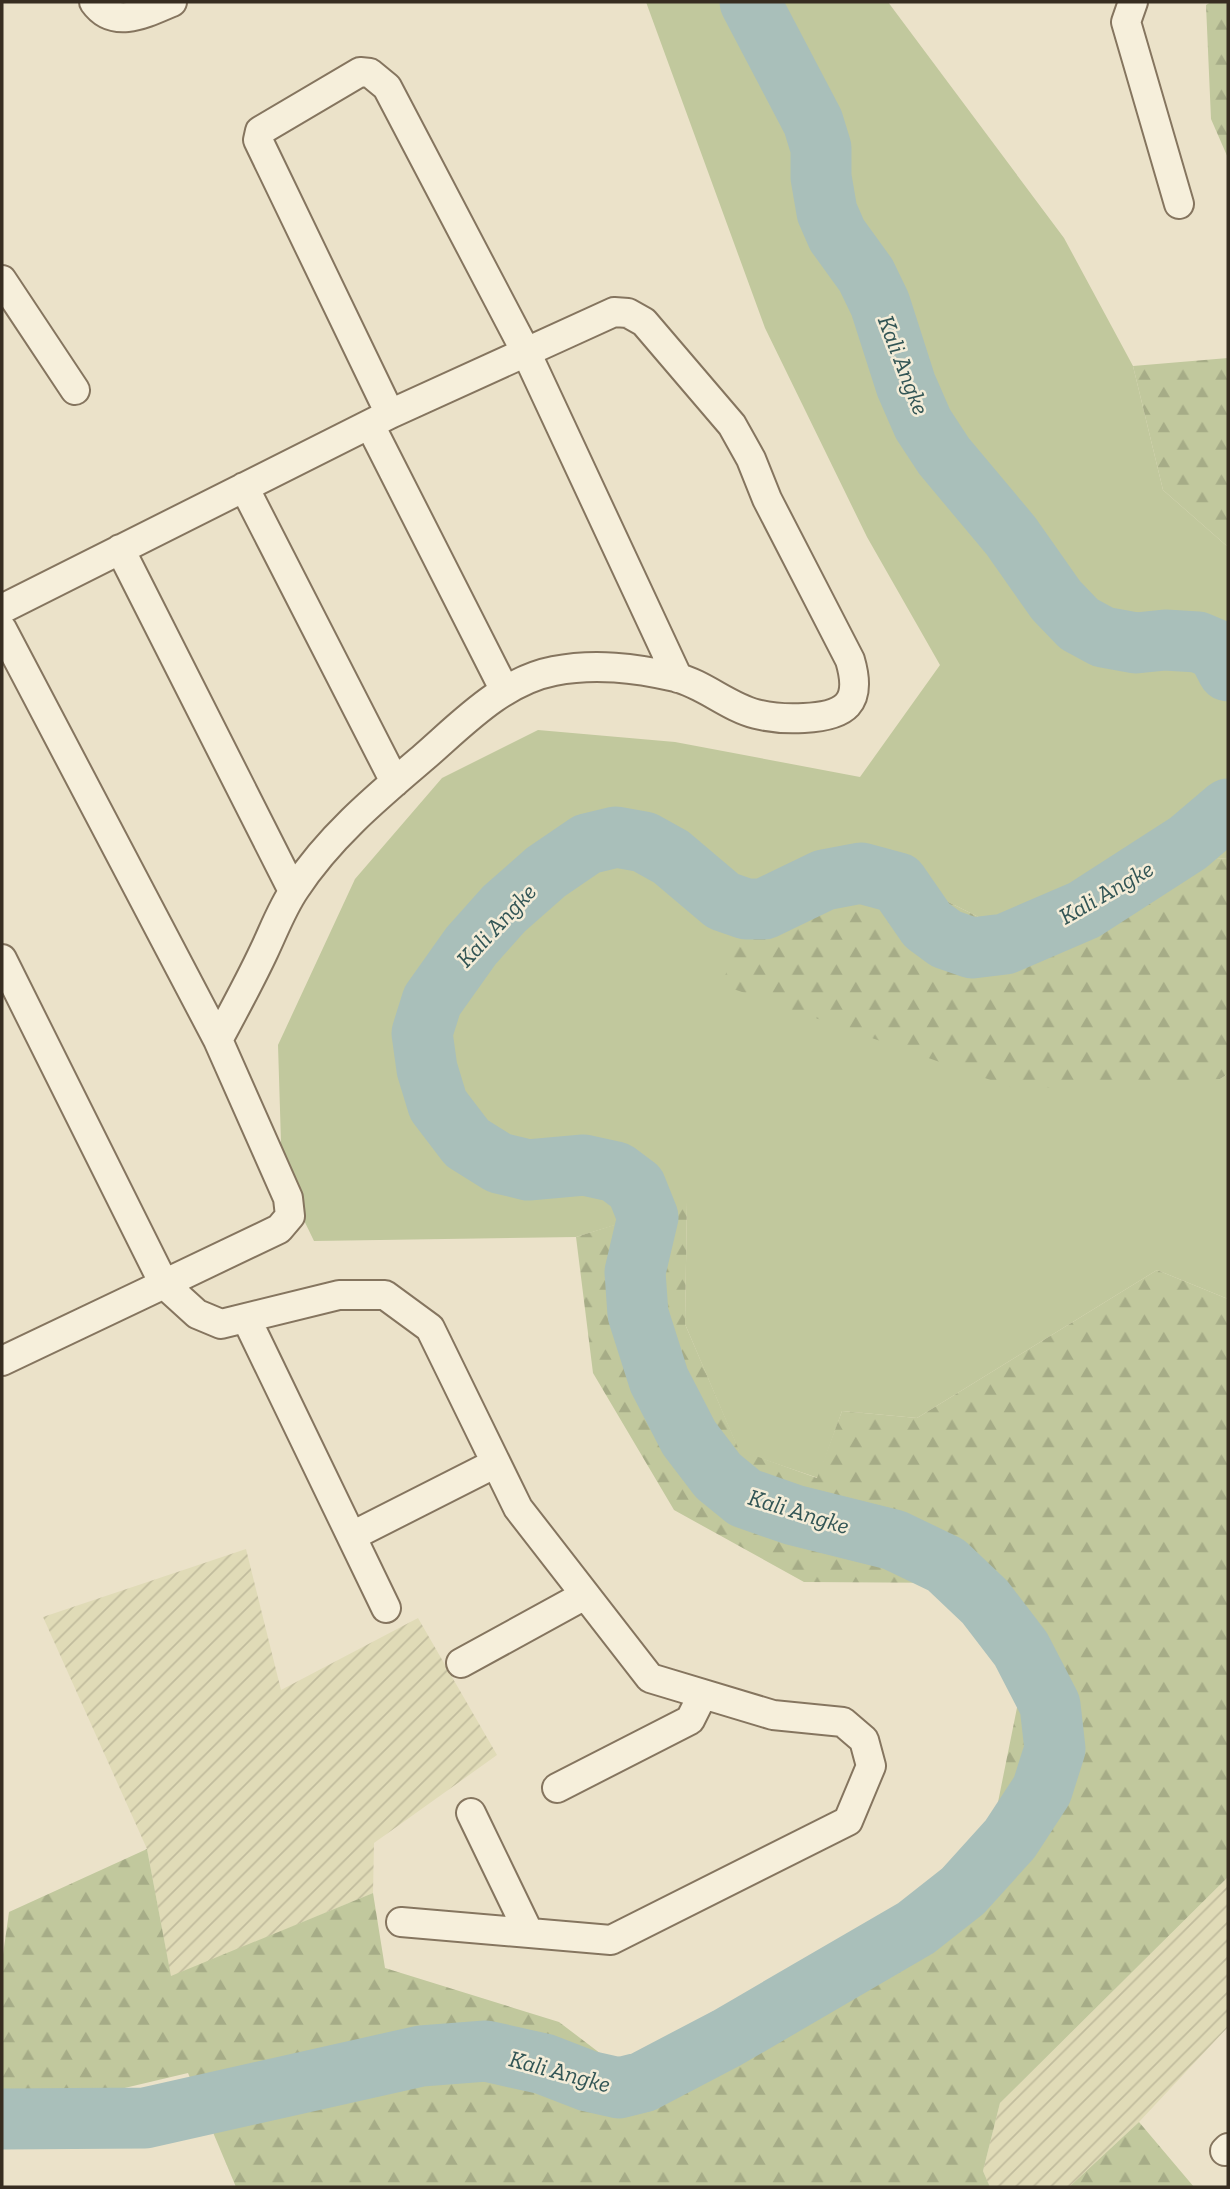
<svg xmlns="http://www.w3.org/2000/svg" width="1230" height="2189" viewBox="0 0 1230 2189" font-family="'Zilla Slab',serif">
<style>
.farmland{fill:url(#farmland-furrows)}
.grass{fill:#c1c89d}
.forest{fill:url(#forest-firs)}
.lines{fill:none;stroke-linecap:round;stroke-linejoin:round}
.river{stroke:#a9bfba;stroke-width:61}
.street-casing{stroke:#85755f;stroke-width:32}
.street{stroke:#f6efdb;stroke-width:28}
.labels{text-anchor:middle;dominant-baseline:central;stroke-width:5;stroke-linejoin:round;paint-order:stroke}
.water-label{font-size:24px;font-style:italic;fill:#325555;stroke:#f3ecd8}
</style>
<defs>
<pattern id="farmland-furrows" width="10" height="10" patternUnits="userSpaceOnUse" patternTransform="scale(1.75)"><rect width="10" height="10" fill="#e0dbb7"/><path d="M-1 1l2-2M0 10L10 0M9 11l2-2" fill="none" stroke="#c1bc9d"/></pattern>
<pattern id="forest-firs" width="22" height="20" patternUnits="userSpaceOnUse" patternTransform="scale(1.75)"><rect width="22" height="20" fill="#c1c89d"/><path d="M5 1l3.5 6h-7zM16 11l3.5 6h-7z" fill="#a6ac87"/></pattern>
</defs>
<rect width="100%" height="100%" fill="#ebe2c9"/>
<path class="farmland" d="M246,1549L281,1690L418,1618L497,1755L374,1843L373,1893L171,1977L147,1849L43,1617Z
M1228,1877V2027L1139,2122L1069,2187H990L983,2171L1000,2103Z"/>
<path class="grass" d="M646,2H888L1064,238L1133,366L1163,490L1228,547V858L1216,859L1017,936L847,852L1220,1079L1228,1074V1299L1157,1270L917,1418L842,1411L818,1478L739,1451L685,1324L687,1203L576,1237L314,1241L282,1175L278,1045L355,879L442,778L538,730L675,742L860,777L940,665L867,537L765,328Z"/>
<path class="forest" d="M1211,2H1228V158L1211,119L1206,5Z
M1228,358V547L1163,490L1133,366Z
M847,852L1017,936L1216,859L1228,858V1074L1220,1079L1016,1089L722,985L751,900Z
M687,1202L685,1324L739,1450L817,1478L842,1411L917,1418L1157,1270L1228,1299V1877L1000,2103L983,2171L990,2187H236L188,2073L2,2117V1962L9,1912L147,1849L171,1976L373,1893L385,1968L559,2022L634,2079L781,2016L994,1822L1027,1658L964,1583L804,1582L674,1510L593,1373L576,1237Z
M1139,2122L1194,2187H1069Z"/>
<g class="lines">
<path class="river" d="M750,2L813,122L821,148V177L827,212L837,235L866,275L880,304L906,385L923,424L944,456L1011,536L1056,600L1079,624L1103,637L1136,643L1165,640L1198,642L1217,650L1228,671
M2,2119L145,2118L421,2056L486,2051L544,2064L588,2081L619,2088L643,2082L727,2038L916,1928L963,1891L1010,1839L1042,1790L1055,1749L1050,1705L1021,1649L985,1602L946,1565L894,1540L794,1515L745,1498L718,1476L689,1438L659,1380L638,1314L635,1272L648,1217L636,1187L616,1172L584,1165L528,1170L499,1163L467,1143L438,1105L427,1069L422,1033L432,1001L471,946L504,909L546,872L587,844L616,837L644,842L671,857L723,901L746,909H764L824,880L861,873L898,883L927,925L946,939L972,948L1005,944L1084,910L1188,843L1228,809"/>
<g class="street-casing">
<path id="street" d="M94,2C114,30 146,13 172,2
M1133,2L1126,22L1179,204
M2,280L75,390
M390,414L258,140L260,131L360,72L370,73L387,87L526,352L678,678
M370,425L505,691
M244,487L395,782
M120,549L293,891
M2,609L390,414L614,312L628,313L644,322L732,425L751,459L767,499L850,660C863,704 845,716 804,718C788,719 772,718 756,714C728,707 704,684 675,677C635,668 595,663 554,671C502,681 462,724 424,757C377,797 329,837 295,889C282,908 274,930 264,951C250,981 234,1010 218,1040
M2,629L218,1040L288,1198L290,1216L279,1229L164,1284L197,1314L221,1324L339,1295H385L430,1328L518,1508L650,1678L773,1715L843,1722L864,1740L871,1766L848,1821L611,1940L401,1922
M2,959L164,1284L2,1361
M246,1318L386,1608
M352,1536L496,1463
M461,1663L585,1595
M557,1788L690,1720L703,1694
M471,1813L529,1933
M1225,2151L1228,2148"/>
</g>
<use href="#street" class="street"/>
</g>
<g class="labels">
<g class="water-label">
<text transform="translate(904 365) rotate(69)">Kali Angke</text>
<text transform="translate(1106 892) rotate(-30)">Kali Angke</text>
<text transform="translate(496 925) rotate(-47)">Kali Angke</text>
<text transform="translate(799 1511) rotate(17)">Kali Angke</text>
<text transform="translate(560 2071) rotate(15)">Kali Angke</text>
</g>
</g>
<rect width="1230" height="2189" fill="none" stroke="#372d21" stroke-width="7"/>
</svg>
